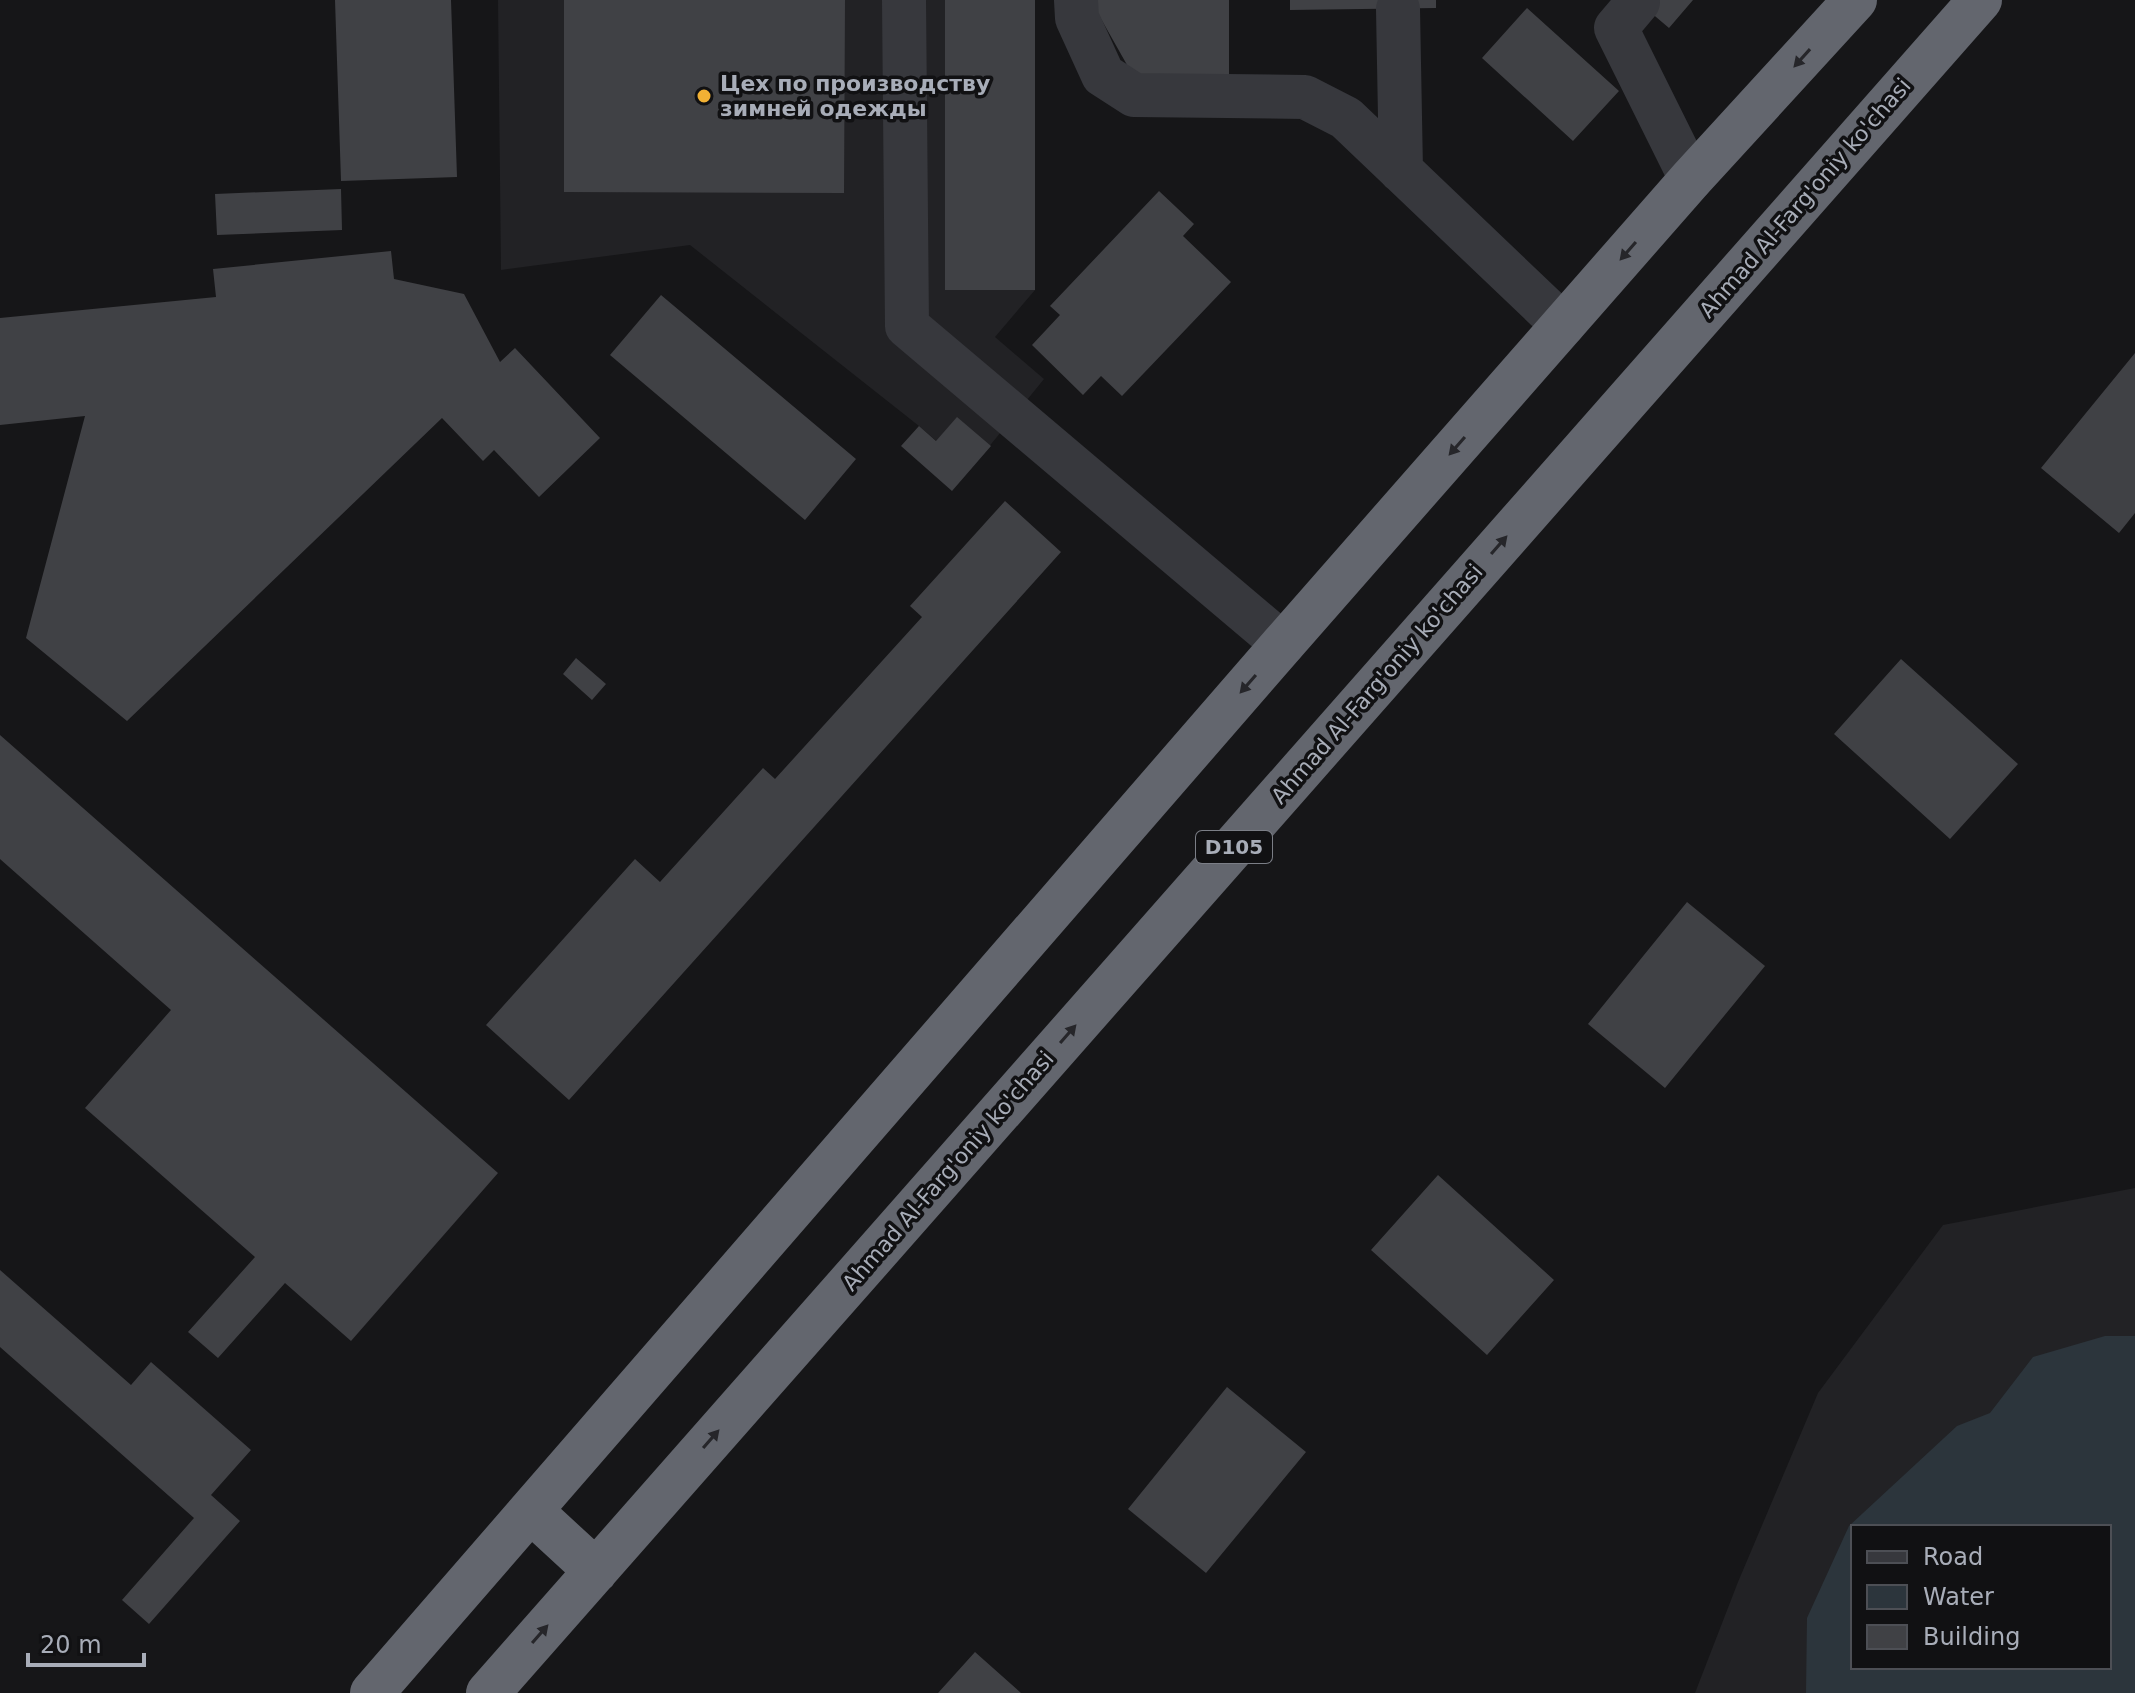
<svg xmlns="http://www.w3.org/2000/svg" width="2135" height="1693" viewBox="0 0 2135 1693" font-family="'DejaVu Sans',sans-serif">
<style>
.built{fill:#222225;fill-rule:evenodd}
.water{fill:#2c353c;fill-rule:evenodd}
.building{fill:#404145}
.lines{fill:none;stroke-linecap:round;stroke-linejoin:round}
.minor{stroke:#37383d;stroke-width:44}
.highway{stroke:#63666e;stroke-width:44}
.oneway{fill:#26262a}
.poi-dot{fill:#f2b134;stroke:#111113;stroke-width:3}
.labels{text-anchor:middle;dominant-baseline:central;stroke-width:7;stroke-linejoin:round;paint-order:stroke}
.shield{fill:#111113;stroke:#7b7e86;stroke-width:2}
.shield-label{font-size:20px;font-weight:bold;fill:#a8adb8}
.poi-label{font-size:22px;font-weight:bold;fill:#a8adb8;stroke:#111113;text-anchor:start}
.street-label{font-size:22px;fill:#a8adb8;stroke:#111113}
</style>
<rect width="100%" height="100%" fill="#161618"/>
<path class="built" d="M498,0H1035V290L995,337L1044,379L970,470L919,426L690,245L501,270Z
M2135,1188V1693H1695L1738,1582L1818,1393L1943,1225ZM1853,1527H2109V1667H1853Z"/>
<path class="water" d="M2105,1336H2135V1693H1806L1807,1618L1849,1526L1957,1426L1990,1413L2033,1357ZM1853,1527H2109V1667H1853Z"/>
<path class="building" d="M335,0H451L457,177L341,181Z
M564,0H845L844,193L564,192Z
M945,0H1035V290H945Z
M1096,0H1229V79H1135L1096,10Z
M1290,0H1436V8L1290,10Z
M1636,0H1693L1669,28Z
M1527,8L1619,91L1573,141L1482,58Z
M341,189L342,230L217,235L215,194Z
M1159,191L1194,224L1183,236L1231,282L1122,396L1101,376L1083,395L1032,345L1060,315L1050,306Z
M391,251L394,279L464,294L500,362L515,348L600,438L539,497L494,450L483,461L442,418L127,721L26,638L85,416L0,425V318L216,297L213,269Z
M661,295L856,459L805,520L610,355Z
M2135,353V513L2119,533L2041,468Z
M957,417L991,446L952,491L901,446L919,426L936,441Z
M1005,501L1061,552L569,1100L486,1025L635,859L660,882L763,768L775,779L922,617L910,606Z
M576,658L606,684L592,700L563,674Z
M1901,659L2018,764L1950,839L1834,734Z
M0,735L498,1173L351,1341L285,1283L218,1358L188,1332L255,1257L85,1108L171,1010L0,859Z
M1687,902L1765,966L1665,1088L1588,1024Z
M1438,1175L1554,1280L1487,1355L1371,1250Z
M0,1270L131,1385L151,1362L251,1450L211,1495L240,1521L149,1624L122,1600L194,1518L0,1347Z
M1227,1387L1306,1452L1206,1573L1128,1509Z
M975,1652L1021,1693H938Z"/>
<g class="lines">
<path class="minor" d="M904,0L907,326L1283,644
M1076,0L1077,18L1103,75L1134,95L1305,97L1346,118L1563,325
M1638,2L1616,28L1691,179
M1398,9L1401,171"/>
<path class="highway" d="M532,1512L596,1571
M372,1693L1283,644L1691,179L1855,0
M488,1693L1980,0"/>
</g>
<defs><path id="oneway-solid" d="M-6-.8H1V-3.2L6.5 0L1 3.2V.8H-6Z" transform="scale(2)"/></defs>
<g class="oneway">
<use href="#oneway-solid" transform="translate(1802 58) rotate(132)"/>
<use href="#oneway-solid" transform="translate(1628 251) rotate(131)"/>
<use href="#oneway-solid" transform="translate(1457 446) rotate(131)"/>
<use href="#oneway-solid" transform="translate(1499 545) rotate(-49)"/>
<use href="#oneway-solid" transform="translate(1248 684) rotate(131)"/>
<use href="#oneway-solid" transform="translate(1068 1034) rotate(-49)"/>
<use href="#oneway-solid" transform="translate(711 1439) rotate(-49)"/>
<use href="#oneway-solid" transform="translate(540 1634) rotate(-49)"/>
</g>
<circle class="poi-dot" cx="704" cy="96" r="8"/>
<g class="labels">
<rect class="shield" x="1196" y="831" width="76" height="32" rx="6"/>
<g class="shield-label">
<text x="1234" y="847">D105</text>
</g>
<g class="poi-label">
<text x="720" y="83">Цех по производству<tspan x="720" dy="25">зимней одежды</tspan></text>
</g>
<g class="street-label">
<text transform="translate(1805 198) rotate(-49)">Ahmad Al-Farg'oniy ko'chasi</text>
<text transform="translate(1377 684) rotate(-49)">Ahmad Al-Farg'oniy ko'chasi</text>
<text transform="translate(948 1171) rotate(-49)">Ahmad Al-Farg'oniy ko'chasi</text>
</g>
</g>
<rect x="1851" y="1525" width="260" height="144" fill="#111113" stroke="#4d4f55" stroke-width="2"/>
<rect x="1867" y="1551" width="40" height="12" fill="#37383d" stroke="#4d4f55" stroke-width="2"/>
<text x="1923" y="1565" font-size="24" fill="#a8adb8">Road</text>
<rect x="1867" y="1585" width="40" height="24" fill="#2c353c" stroke="#4d4f55" stroke-width="2"/>
<text x="1923" y="1605" font-size="24" fill="#a8adb8">Water</text>
<rect x="1867" y="1625" width="40" height="24" fill="#404145" stroke="#4d4f55" stroke-width="2"/>
<text x="1923" y="1645" font-size="24" fill="#a8adb8">Building</text>
<path d="M28 1653v12h116v-12" fill="none" stroke="#a8adb8" stroke-width="4"/>
<text x="40" y="1653" font-size="24" fill="#a8adb8" stroke="#111113" stroke-width="6" paint-order="stroke">20 m</text>
</svg>
